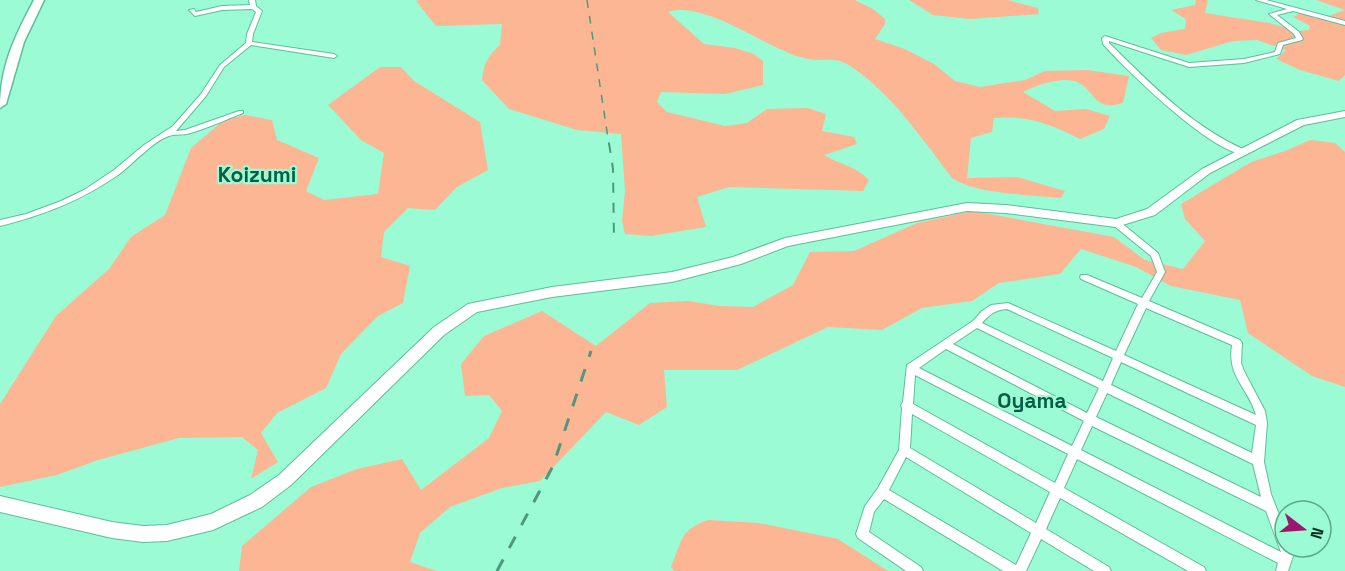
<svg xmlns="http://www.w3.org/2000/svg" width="1345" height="571" viewBox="0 0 1345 571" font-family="'Space Grotesk',sans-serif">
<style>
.green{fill:#fcb693}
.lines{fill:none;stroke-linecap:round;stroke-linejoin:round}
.street-casing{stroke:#5ebd9a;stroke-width:2}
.secondary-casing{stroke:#5ebd9a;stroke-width:2}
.highway-casing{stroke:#5ebd9a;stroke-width:3}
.street{fill:#fff;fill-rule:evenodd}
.secondary{fill:#fff;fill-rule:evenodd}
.highway{fill:#fff;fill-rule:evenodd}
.rail-far2{stroke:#51977d;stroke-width:1.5;stroke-dasharray:8 8;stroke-linecap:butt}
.rail-far1{stroke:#51977d;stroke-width:2;stroke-dasharray:10 10;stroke-linecap:butt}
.rail{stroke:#51977d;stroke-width:3;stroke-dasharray:13 13;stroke-linecap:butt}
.labels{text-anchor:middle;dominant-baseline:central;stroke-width:4.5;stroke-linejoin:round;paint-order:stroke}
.quarter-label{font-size:21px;font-weight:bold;fill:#085d45;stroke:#9bfbd5}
</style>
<rect width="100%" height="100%" fill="#9bfbd5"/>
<path class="green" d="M419,0H855L873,9L885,19V24L875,39L905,49L934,64L955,81L980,87L1025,80L1045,71L1087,70L1129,76L1123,103C1094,112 1096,92 1079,83C1065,75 1036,85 1023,92L1055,111L1086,109L1110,116L1104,129L1080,139C1050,124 1029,115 994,118L992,132L971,138L967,178L1017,177L1065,191L1061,198C1028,194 978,195 952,178C923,140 896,100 859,72C833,52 830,64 804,58C767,49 705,0 668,12L704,44L735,48L754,54L763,61V85L725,94L661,92L657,102L667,112L725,126L747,123L767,109L808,108L826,114L822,131L854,137L857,144L824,155C839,164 858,167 869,180L863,191L729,187L697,197L706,227L651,236L625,234L622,221L625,191L621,134L577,130L509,109L482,80C484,63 488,56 500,45L502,24L436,26L416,1Z
M909,0H1008L1038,8L1039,14L970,19L933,15Z
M1196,0H1208L1205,13L1269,23L1298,31L1309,30L1310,26L1293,17L1305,11L1329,16L1345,10L1316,0H1345V75L1339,81L1300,70L1276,59L1286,50L1257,40L1233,41L1186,55L1161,50L1151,38L1161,33L1185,29L1186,19L1171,10L1195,5Z
M380,67H401L414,81L480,122L488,170L457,187L435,210L408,208L384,232L381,257L410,266L403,303L378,316L341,354L326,388L277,413L261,433L278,462L251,479L258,450L242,437L179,438L98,460L57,475L0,487V404L56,316L109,269L131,237L165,215L191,148L224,120L245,115L272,120L277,140L319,158L306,191L324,200L378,194L384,153L361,140L328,105Z
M1310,140L1335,143L1345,152V387L1312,376L1248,333L1240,300L1171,286L1136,267L1081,249L1060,274L999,283L972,301L922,308L882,330L828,327L737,370H664L667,407L639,425L606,412L540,481L502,488L450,507L420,533L410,562L437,571H239L242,546L311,487L357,469L402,459L421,490L489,438L502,411L489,395L465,396L461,364L484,336L542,311L596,346L650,303L688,301L720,306L753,307L793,285L810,252L854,251L917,223L973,211L1114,237L1145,260L1183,269L1205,241L1185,219L1181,204L1251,162L1285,151Z
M709,520L759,523L838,539L888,571H674L671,567C682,542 680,528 709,520Z"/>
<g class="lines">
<g class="street-casing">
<path id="street" d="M249,0H255L256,6L262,11L253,34L252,42L334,54L337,56L334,58L251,45L224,67L206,96L176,131L185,130L239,111H243V113C225,120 206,129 187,134C181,135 174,134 169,136C153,141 132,165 118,175C80,201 44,215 0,226V220L26,214L61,201L84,190L114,170L144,145L173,126L201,94L220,65L246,43L247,34L256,12L252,9L222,10L195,16L189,10L194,9L196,12L222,6L250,5Z
M1256,0H1266L1345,21V25L1293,11L1277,15L1299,32L1303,39L1302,40L1283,45L1280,54L1244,63L1189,67L1109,41V43C1152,85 1190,125 1245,150V154C1213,155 1125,69 1103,44L1102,38L1105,36L1189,63L1244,59L1275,52L1278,43L1296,38L1294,34L1269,14L1287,9Z
M1116,220L1119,221L1158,253L1165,272L1149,301L1240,340L1242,343L1241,363L1244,371L1265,411L1267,423L1264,462L1271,494L1285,530V547H1291L1294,553L1288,571H1276L1278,563L1077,459L1064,488L1204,567L1206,571H1188L1060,498L1046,529L1109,567L1111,571H1094L1041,539L1026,571H1003L884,499L874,512L869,532L921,567L923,571H906L858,538L856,534L865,506L878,488L899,450L902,408L901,405L903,402L907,365L973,321L982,311L991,305L1008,303L1116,351L1138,304L1081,279L1080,277L1081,275H1087L1142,298L1157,272L1151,256L1113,225L1112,223ZM1146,308L1232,345C1227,378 1248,387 1256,415L1124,355ZM1007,309L1113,358L1103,381L982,323C990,314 995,310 1007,309ZM977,328L1099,388L1087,413L953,344ZM946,349L1084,421L1072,446L919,368ZM1121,362L1256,425L1252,453L1111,385ZM915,375L1068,454L1055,483L913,404ZM1107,393L1253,464L1261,497L1096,417ZM912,414L1050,492L1036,523L910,448ZM1092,426L1266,511L1281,552L1081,450ZM906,457L1031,533L1016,565L889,490Z"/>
</g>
<g class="secondary-casing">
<path id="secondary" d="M1345,111V117L1304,125L1210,173L1155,215L1116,227L1006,213L967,211L788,246L741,264L672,282L552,297L477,312L444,335L291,485L262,507L213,530L167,541L143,542L112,538L0,512V496L112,522L143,526L167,525L211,514L250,495L279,475L434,327L468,304L552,287L672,272L733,257L785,238L967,203L1006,205L1116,219L1147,209L1202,169L1297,120Z"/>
</g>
<g class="highway-casing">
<path id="highway" d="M34,0H44L24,42L6,104L0,108C0,66 15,36 34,0Z"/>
</g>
<use href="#street" class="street"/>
<use href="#secondary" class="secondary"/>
<use href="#highway" class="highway"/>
<path class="rail-far2" d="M587,0L609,145"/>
<path class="rail-far1" d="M609,143L613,169L614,241"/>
<path class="rail" d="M497,571L553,466L591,351"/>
</g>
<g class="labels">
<g class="quarter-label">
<text x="257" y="174">Koizumi</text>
<text x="1032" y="400">Oyama</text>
</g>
</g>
<g transform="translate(1303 529) rotate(107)"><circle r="28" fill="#9bfbd5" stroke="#5ea98d" stroke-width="1.5"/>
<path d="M0-4.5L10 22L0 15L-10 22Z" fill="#9a176c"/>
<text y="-9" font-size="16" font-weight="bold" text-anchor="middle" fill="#022d20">N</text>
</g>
</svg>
